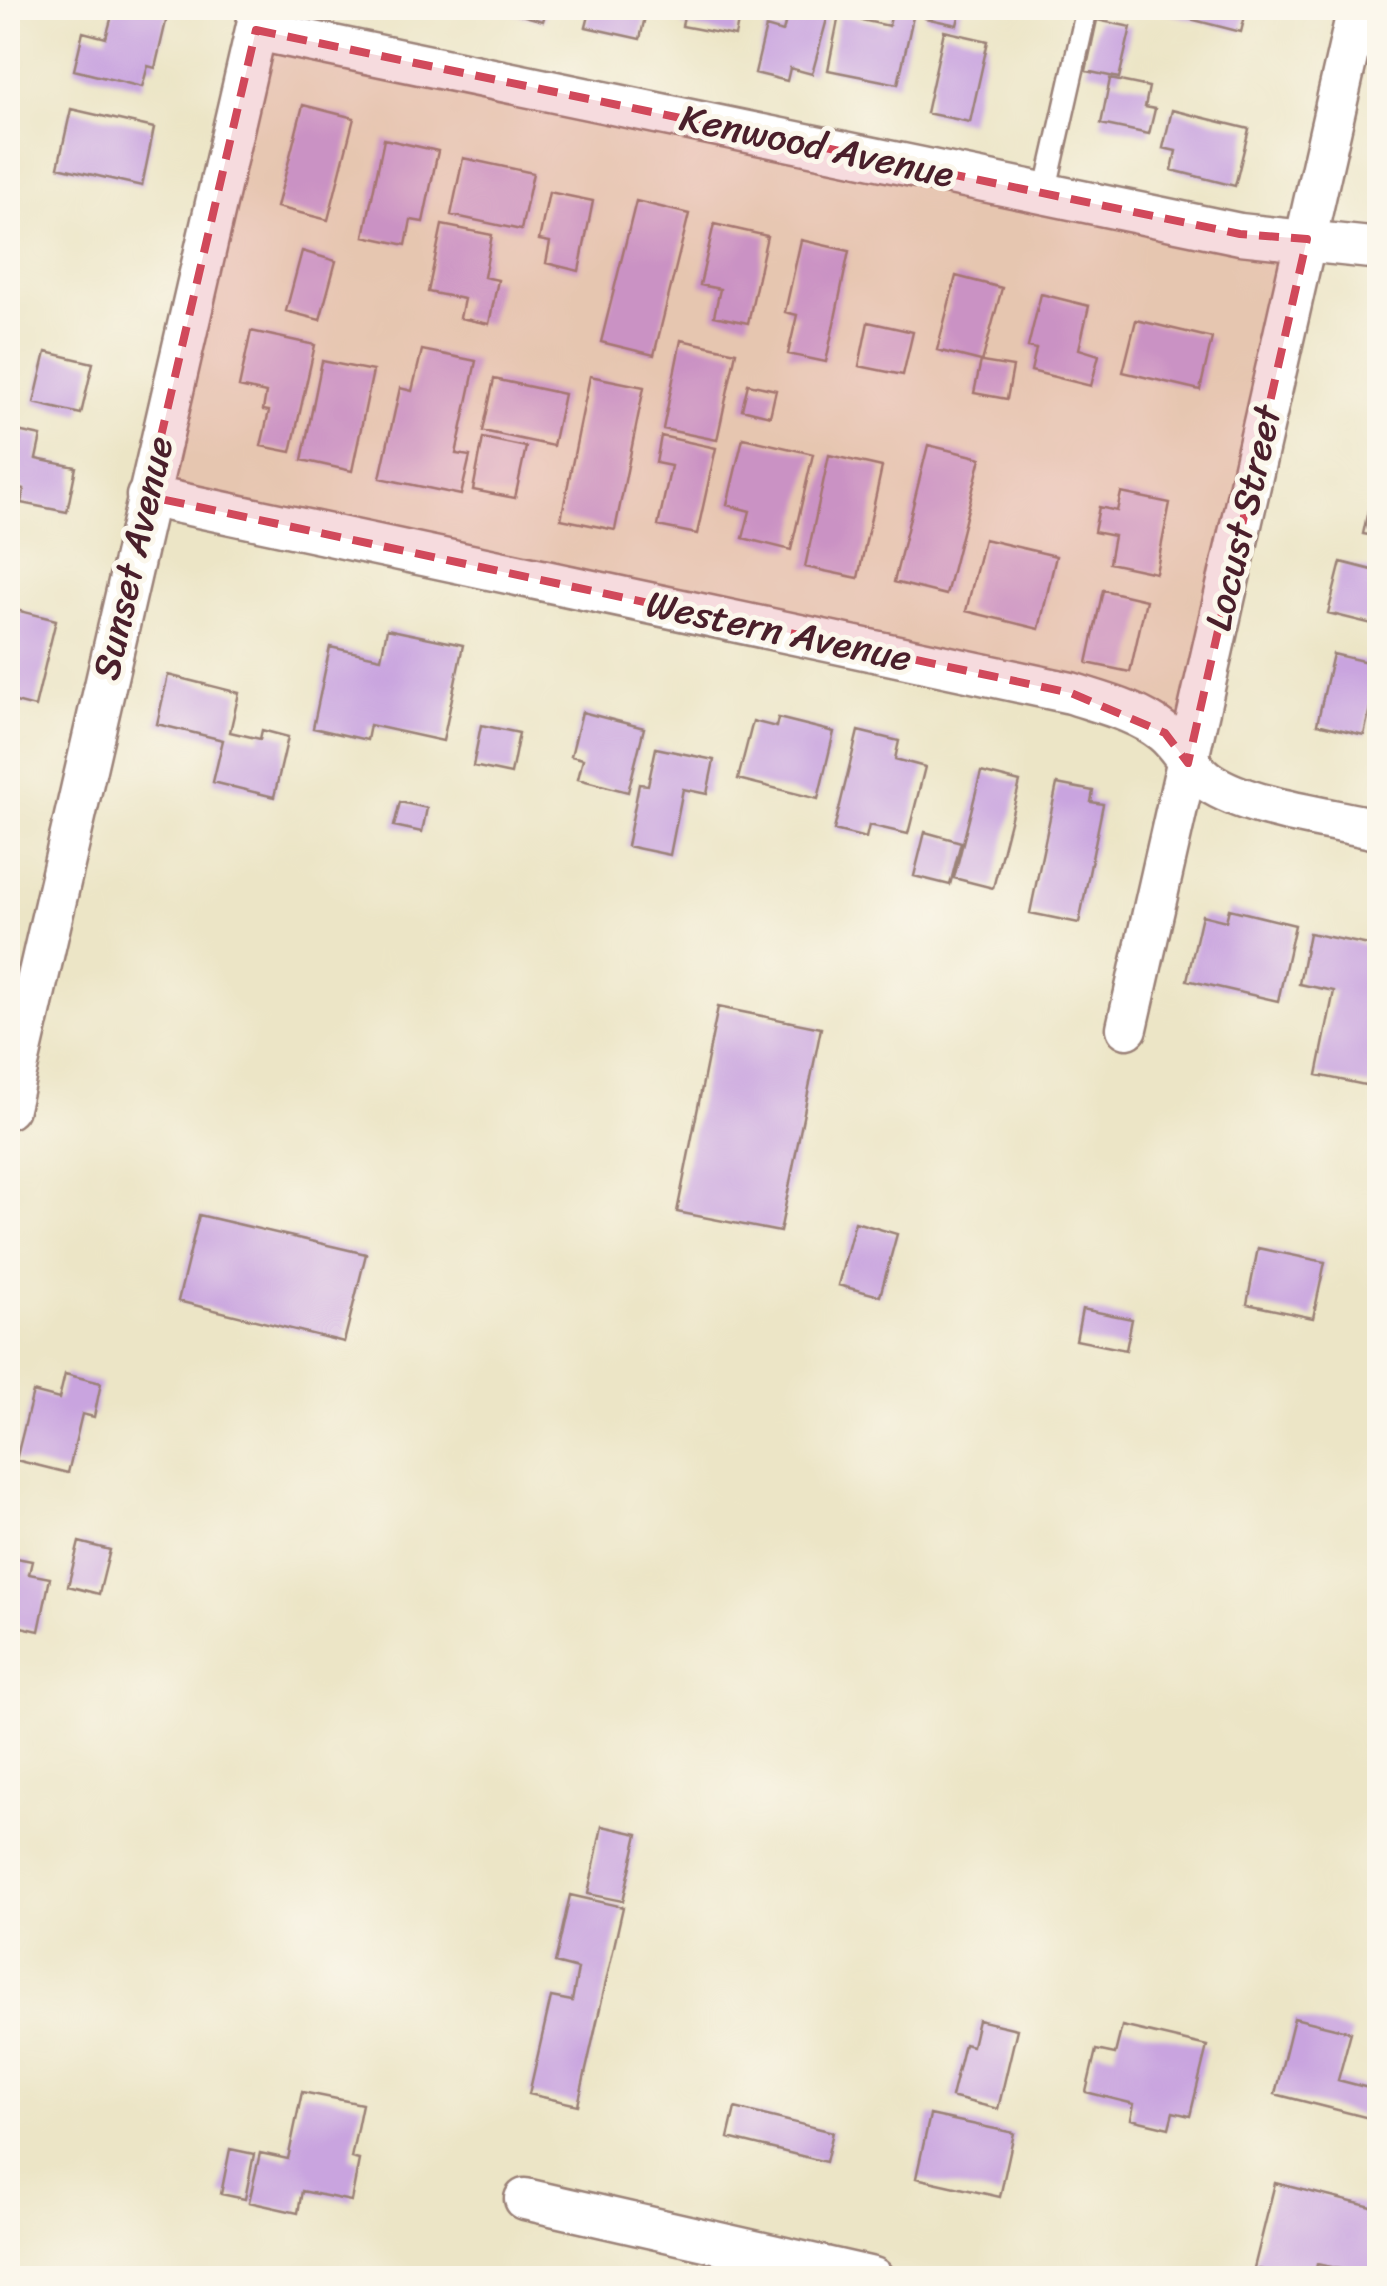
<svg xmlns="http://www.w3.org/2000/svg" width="1387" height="2286" viewBox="0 0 1387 2286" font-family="Sriracha,sans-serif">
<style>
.building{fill:#c9a4df}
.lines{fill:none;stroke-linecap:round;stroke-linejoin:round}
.lane-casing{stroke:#9b8278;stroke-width:25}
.street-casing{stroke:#9b8278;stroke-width:45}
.lane{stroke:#fff;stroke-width:20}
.street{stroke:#fff;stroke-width:40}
.marked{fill:#d1495b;fill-opacity:0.2;stroke:#d1495b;stroke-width:8;stroke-dasharray:20 12;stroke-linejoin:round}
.labels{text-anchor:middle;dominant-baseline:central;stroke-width:10;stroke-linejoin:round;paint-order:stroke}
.street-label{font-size:38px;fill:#4a1f2b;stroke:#fbf7ec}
</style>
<rect width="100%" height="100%" fill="#fbf7ec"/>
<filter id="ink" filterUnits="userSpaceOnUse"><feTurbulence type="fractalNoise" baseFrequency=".01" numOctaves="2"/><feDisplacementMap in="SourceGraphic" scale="20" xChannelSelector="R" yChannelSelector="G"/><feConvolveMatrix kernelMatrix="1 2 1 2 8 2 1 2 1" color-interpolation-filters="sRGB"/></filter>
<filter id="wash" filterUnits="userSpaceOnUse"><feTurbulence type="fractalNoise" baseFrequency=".0048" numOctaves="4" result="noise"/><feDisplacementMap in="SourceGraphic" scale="40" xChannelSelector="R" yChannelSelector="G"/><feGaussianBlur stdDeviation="2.25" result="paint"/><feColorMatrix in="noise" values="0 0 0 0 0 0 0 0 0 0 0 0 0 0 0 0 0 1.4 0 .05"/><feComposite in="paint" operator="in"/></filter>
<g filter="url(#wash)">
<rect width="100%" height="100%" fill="#ece5c6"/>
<g id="blocks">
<path class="building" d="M114,8H144L168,13L155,68L148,66L142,87L74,70L83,32L106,38Z
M495,8H547L543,21Z
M591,8H647L640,39L586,27Z
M686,8H741L735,36L682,26Z
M789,8H830L812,74L790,68L787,81L755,73L766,27L783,32Z
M893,8H915L898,84L828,70L839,15L889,26Z
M927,8H961L957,25L925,18Z
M1147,8H1247L1241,32Z
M1097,20L1131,27L1119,78L1086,71Z
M944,31L988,41L970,122L926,113Z
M1110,79L1149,87L1145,107L1155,109L1149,134L1101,124Z
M303,105L354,118L328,220L277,207Z
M71,109L154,128L142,186L58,167Z
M1172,110L1249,129L1235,186L1172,170L1176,151L1163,148Z
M384,139L438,151L423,222L411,220L406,245L364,236Z
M463,158L533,173L521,230L451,215Z
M549,192L593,201L579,271L546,263L550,242L539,240Z
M636,201L689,214L654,355L601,342Z
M714,224L767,236L748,323L714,316L720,289L700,285Z
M442,225L492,235L484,277L498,280L489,324L460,318L464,299L428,292Z
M801,240L849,251L826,362L788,354L797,315L785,312Z
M302,251L336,261L320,320L286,311Z
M956,276L1002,288L982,362L1013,367L1007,399L974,393L981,361L937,350Z
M1041,294L1089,306L1079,349L1099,355L1091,386L1031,371L1036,349L1028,347Z
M1136,320L1212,338L1200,390L1123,372Z
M868,322L913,332L903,375L859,366Z
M251,331L315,345L291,452L261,446L269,411L263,410L266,393L239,387Z
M681,340L736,352L717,440L663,429Z
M422,350L476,361L456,454L470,456L461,495L380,478L400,388L412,391Z
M46,352L93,363L81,414L34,403Z
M322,361L373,371L352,471L302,460Z
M590,376L644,387L615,530L561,519Z
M494,379L564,394L553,446L483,431Z
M748,384L776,390L770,416L742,409Z
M8,429L41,436L36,459L76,467L67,512L21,503L24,489L8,486Z
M661,436L716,448L697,534L658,526L671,466L656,463Z
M483,438L526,447L515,498L473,490Z
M743,438L813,454L791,550L743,538L750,511L727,505Z
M928,445L981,458L946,595L894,582Z
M829,455L882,467L858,578L805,567Z
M1378,463H1380V537L1363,534Z
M1121,493L1170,503L1156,573L1109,563L1114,536L1094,532L1099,507L1117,511Z
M984,539L1056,556L1039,629L966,611Z
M1341,562L1380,572V626L1328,613Z
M1103,590L1146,600L1130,672L1087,663Z
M8,608L56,620L35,707L8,700Z
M387,629L463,645L443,741L370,725L367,740L313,728L330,647L381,658Z
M1333,654L1380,665V696L1373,694L1364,735L1317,724Z
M168,675L239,693L230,732L260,739L262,730L288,737L274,797L213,782L223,740L157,724Z
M582,712L644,728L628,792L578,779L583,759L571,756Z
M778,718L834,732L818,799L738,779L753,721L776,727Z
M481,725L519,733L511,774L473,766Z
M858,731L899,741L895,759L925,767L908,834L869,825L866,838L834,830Z
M656,748L714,760L707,794L683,789L670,855L627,846L639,784L648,785Z
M981,772L1020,782L993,888L954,878Z
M1057,784L1093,791L1091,802L1103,804L1079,923L1030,913Z
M400,802L427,808L422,832L394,826Z
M925,832L961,842L950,885L914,876Z
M1229,909L1295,925L1278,1001L1187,980L1202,915L1226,921Z
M1378,929L1377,1038L1380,1041L1370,1086L1317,1075L1334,991L1299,984L1309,933L1374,946Z
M718,1007L821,1028L780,1232L677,1212Z
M199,1215L366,1254L344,1342L178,1301Z
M855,1222L897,1234L880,1296L838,1285Z
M1258,1248L1325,1262L1313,1318L1247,1304Z
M1082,1309L1132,1319L1126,1350L1076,1340Z
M65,1374L101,1383L94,1417L82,1414L68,1473L16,1460L33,1392L59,1399Z
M79,1542L110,1550L99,1594L68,1586Z
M11,1557L32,1561L29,1574L50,1578L39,1631L8,1624V1569Z
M602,1826L638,1834L623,1901L588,1894Z
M570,1895L623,1907L578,2105L529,2094L551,1997L572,2001L578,1969L555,1963Z
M1294,2018L1351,2032L1338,2080L1376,2090L1369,2118L1275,2094Z
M978,2020L1017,2029L998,2109L951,2097L964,2044L972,2046Z
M1122,2026L1207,2046L1190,2116L1173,2112L1169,2128L1131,2119L1134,2104L1086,2092L1096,2050L1115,2054Z
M302,2092L362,2104L351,2158L359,2160L351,2201L302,2191L298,2213L249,2202L260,2153L288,2159Z
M735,2108L833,2132L826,2162L728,2138Z
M930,2115L1014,2133L1000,2197L916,2178Z
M230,2149L254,2154L245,2199L221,2194Z
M1275,2183L1380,2209V2278L1317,2264L1314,2278H1297L1254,2268Z"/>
</g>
</g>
<g filter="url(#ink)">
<use href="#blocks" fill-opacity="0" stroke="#9b8278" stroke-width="2.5"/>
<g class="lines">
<g class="lane-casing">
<path id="lane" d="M1045,194L1087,8"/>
</g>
<g class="street-casing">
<path id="street" d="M256,30L1240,234L1380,249
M147,496L1071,693C1101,703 1137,711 1163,732C1181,746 1189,769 1209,782C1249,809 1331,818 1380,830
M1127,1028L1358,8
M8,1108L261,8
M525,2199L873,2278"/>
</g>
<use href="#lane" class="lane"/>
<use href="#street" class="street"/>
</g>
</g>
<path class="marked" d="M256,30L1240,234L1307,239L1188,763L1165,733L1071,693L147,496Z"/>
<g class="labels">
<g class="street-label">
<text transform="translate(817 146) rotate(12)">Kenwood Avenue</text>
<text transform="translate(1243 518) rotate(-77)">Locust Street</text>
<text transform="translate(133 558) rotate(-77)">Sunset Avenue</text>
<text transform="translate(779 631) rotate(12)">Western Avenue</text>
</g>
</g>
<rect width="1387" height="2286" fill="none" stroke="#fbf7ec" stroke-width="40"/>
</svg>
